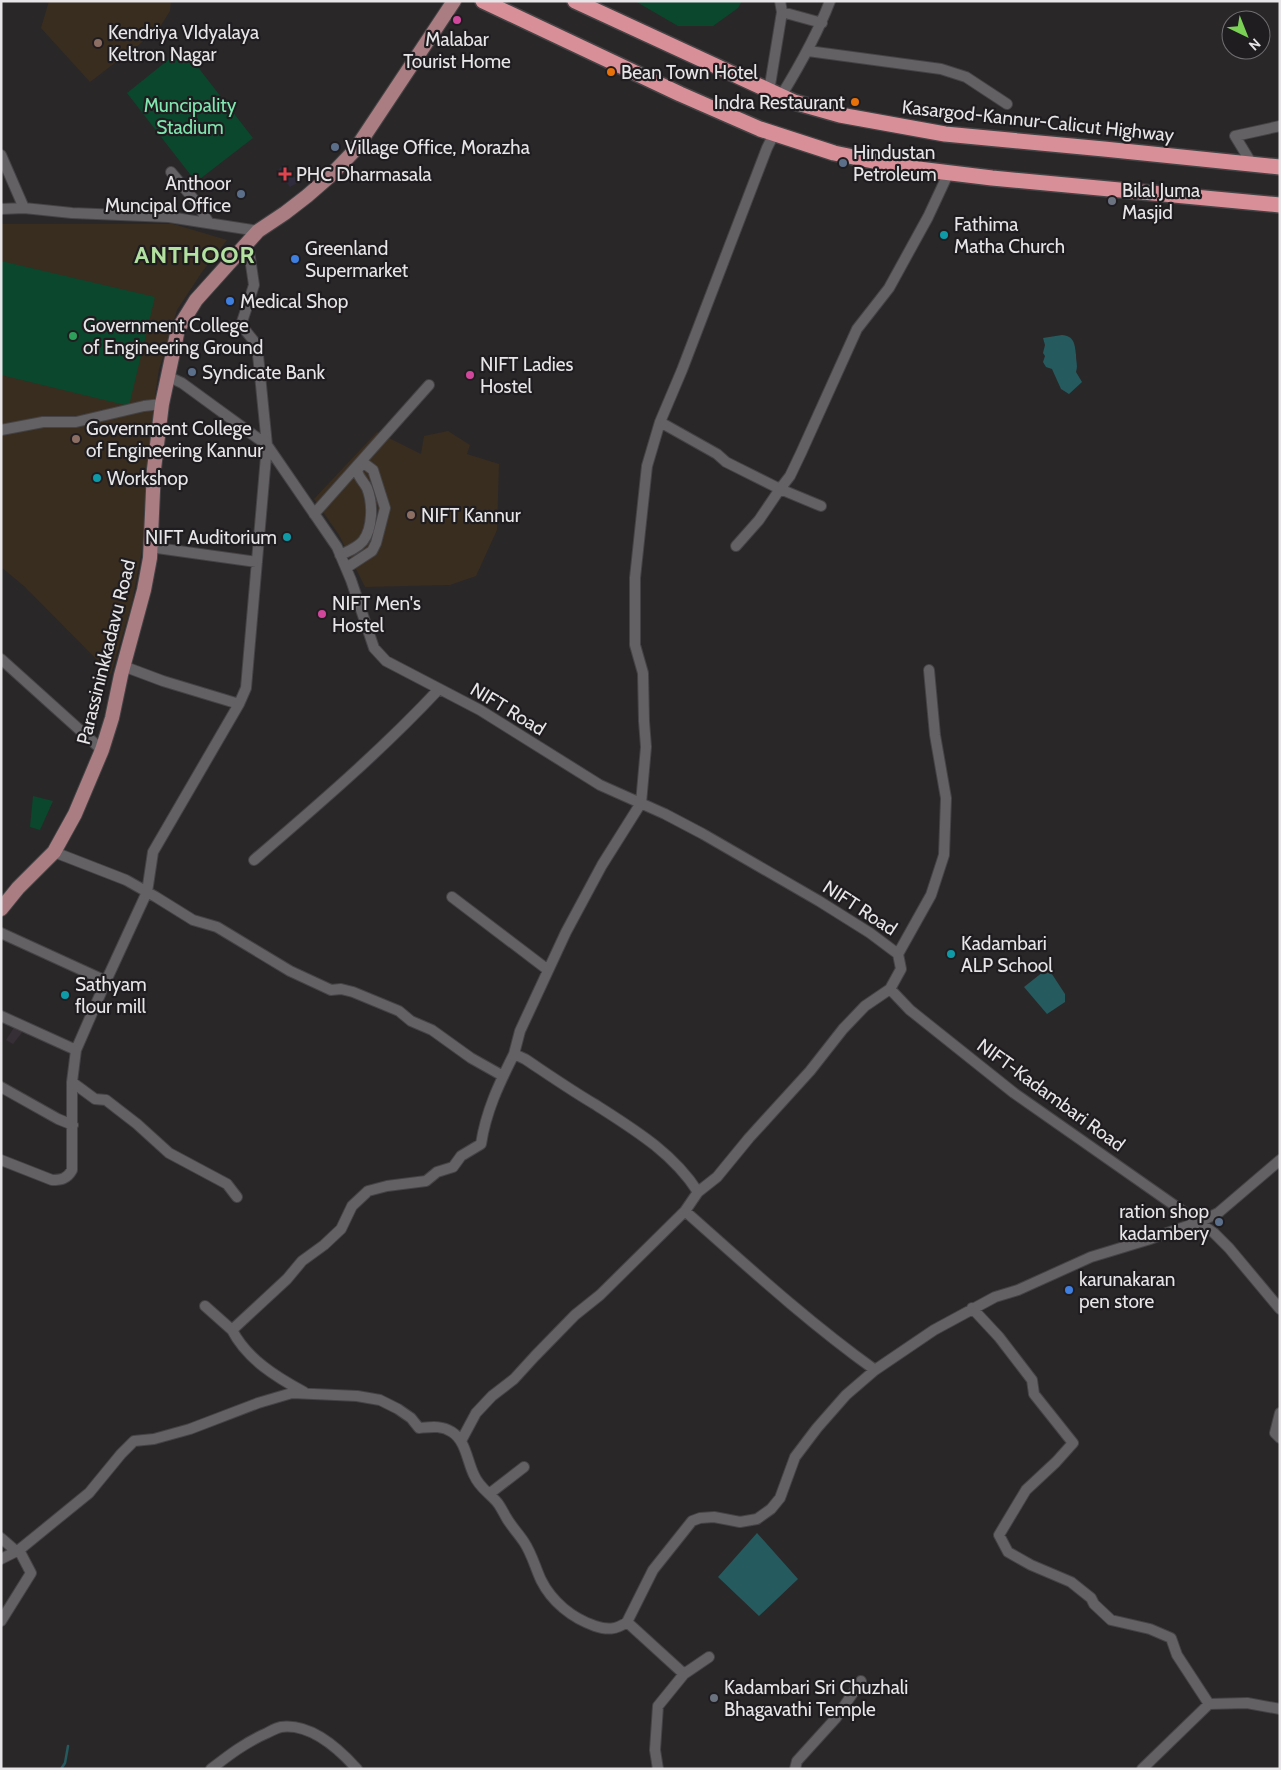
<svg xmlns="http://www.w3.org/2000/svg" width="1281" height="1770" viewBox="0 0 1281 1770" font-family="Cabin,sans-serif">
<style>
.built{fill:#362f36}
.education{fill:#392d1f}
.medical{fill:#302c3d}
.green{fill:#0b472c}
.water{fill:#255a5e}
.lines{fill:none;stroke-linecap:round;stroke-linejoin:round}
.stream{stroke:#255a5e;stroke-width:2.5}
.minor-casing{stroke:#454345;stroke-width:12}
.major-casing{stroke:#454345;stroke-width:16}
.highway-casing{stroke:#454345;stroke-width:18}
.minor{stroke:#646164;stroke-width:10}
.major{stroke:#aa7d83;stroke-width:14}
.highway{stroke:#d98f98;stroke-width:15}
.hotel-dot{fill:#d1479c;stroke:#201d20;stroke-width:2}
.education-dot{fill:#8d6e63;stroke:#201d20;stroke-width:2}
.food-dot{fill:#e8710a;stroke:#201d20;stroke-width:2}
.service-dot{fill:#5c6f8a;stroke:#201d20;stroke-width:2}
.health-dot{fill:#e0444e;stroke:#201d20;stroke-width:2}
.worship-dot{fill:#6b7280;stroke:#201d20;stroke-width:2}
.culture-dot{fill:#0f9aa8;stroke:#201d20;stroke-width:2}
.shop-dot{fill:#3f7fe0;stroke:#201d20;stroke-width:2}
.leisure-dot{fill:#2e9e5b;stroke:#201d20;stroke-width:2}
.labels{text-anchor:middle;dominant-baseline:central;stroke-width:4.5;stroke-linejoin:round;paint-order:stroke}
.poi-label{font-size:19px;fill:#e7e5e7;stroke:#201d20;text-anchor:start}
.park-label{font-size:19px;fill:#80e7b0;stroke:#201d20}
.street-label{font-size:19px;fill:#e7e5e7;stroke:#201d20}
.district-label{font-size:24px;font-weight:bold;letter-spacing:1px;fill:#b2e1a0;stroke:#201d20}
</style>
<rect width="100%" height="100%" fill="#2a2729"/>
<path class="built" d="M15,1026L24,1030L13,1044L6,1040Z"/>
<path class="education" d="M49,1H171L170,11L158,30L90,82L41,28Z
M1,224H173L227,240L202,272L177,310L164,354L159,369L153,410L145,533L132,603L111,674L25,587L1,567Z
M448,431L470,445L467,454L499,464L497,530L476,576L450,585L365,587L339,535L314,499L377,432L421,454L424,436Z"/>
<path class="medical" d="M283,164L299,182L290,187L278,171Z"/>
<path class="green" d="M635,1H742L738,8L713,26H678Z
M183,48L253,138L196,182L127,93Z
M1,261L155,297L129,406L1,375Z
M33,796L53,801L40,830L30,827Z"/>
<path class="water" d="M1062,335C1074,336 1075,344 1076,355C1076,362 1078,365 1076,372L1082,382L1069,394L1061,389L1052,369L1046,367L1043,362L1045,356L1043,353L1045,345L1043,338Z
M1048,968L1065,994V1002L1047,1014L1024,987Z
M757,1533L798,1579L759,1616L718,1577Z"/>
<g class="lines">
<path class="stream" d="M61,1769L65,1763L68,1746"/>
<g class="minor-casing">
<path id="minor" d="M780,1L782,12L822,23
M808,51L941,69L966,77L1007,104
M769,91L782,12
M781,96C800,65 817,35 830,1
M1,155L24,208
M1252,164L1235,136L1280,126
M171,172L196,202L209,223
M1,209L24,208L72,213L169,217L258,231
M167,376L182,383L267,445L337,547L351,580L374,648L386,661L480,710L600,785L665,814L703,834L819,901L870,933L898,954L901,969L890,989L865,1006L843,1029L810,1071L749,1138L717,1177L698,1192L685,1211L600,1295L575,1315L535,1356L514,1379L492,1396L476,1413L461,1441
M1,430L43,422H76L144,406L162,404
M821,506L780,489L790,476L801,453L857,329L889,288L928,217L949,172
M314,514L429,385
M736,546L759,520L780,489L726,462L717,454L660,422L682,370L767,148L774,134
M150,547L257,562
M340,555C349,551 357,548 363,541C373,528 373,503 367,488C364,482 359,478 357,471L360,466L365,464L373,470L385,508L376,543L372,551L346,568
M1,659L102,750
M123,666L163,681L239,704
M54,852L126,880L156,897L193,920L217,927L290,971L331,990L341,989L353,992L399,1011L411,1021L432,1030L471,1058L503,1076
M254,860C318,805 381,751 439,689
M452,897L548,970
M1,933L106,981L147,892L153,852L239,704L246,688L267,445L257,345L241,325L254,285L249,251L241,249
M898,954L931,895L944,855L946,798L935,735L929,670
M890,989L910,1010L1014,1093L1214,1233L1229,1248L1280,1309
M1,1016L76,1050
M514,1054L520,1031L566,932L602,865L641,803L646,747L644,721L643,673L635,645V578L647,466L660,422
M72,1082L95,1099L106,1100L137,1124L169,1153L227,1184L237,1197
M1,1087L58,1119L73,1125
M1,1160L52,1180C61,1180 67,1179 72,1170V1082L76,1050L106,981
M685,1211C747,1266 808,1322 875,1370
M205,1306L232,1330
M972,1308L999,1337L1032,1380L1034,1394L1073,1443L1056,1462L1026,1490L999,1535L1008,1552L1031,1565L1071,1582L1091,1598L1094,1604L1111,1620L1150,1629L1171,1638L1177,1655L1209,1704
M304,1392C276,1377 247,1359 232,1330L287,1279L302,1261L324,1245L341,1229L352,1206L368,1191L387,1186L426,1181L437,1172L453,1167L461,1156L481,1144C486,1111 499,1084 514,1054L525,1059C549,1075 572,1091 596,1105C635,1130 673,1153 698,1192
M1280,1413L1275,1433L1280,1438
M489,1494L524,1467
M1,1538L16,1551
M1,1559L19,1550L89,1493L121,1454L134,1441L154,1439L190,1429L258,1403L292,1393L357,1396L380,1400L398,1409L411,1418L419,1428C431,1427 441,1425 452,1432C466,1441 467,1461 474,1475C479,1487 488,1492 496,1501C500,1505 503,1512 506,1517C511,1526 518,1533 524,1542C532,1554 535,1567 541,1580C552,1602 572,1618 595,1626C607,1630 616,1630 627,1622L653,1570L692,1521L700,1518L714,1517L740,1522L757,1519L771,1509L780,1498L795,1457L817,1428L846,1395L875,1370L934,1330L995,1297L1018,1290L1091,1257L1147,1240L1199,1222L1218,1213L1280,1160
M1,1621L31,1573L19,1550
M627,1622L684,1674L658,1706L655,1750L658,1769
M684,1674L709,1657
M211,1769C229,1755 246,1742 267,1733C271,1731 276,1728 281,1727C311,1723 339,1749 357,1769
M795,1769L797,1761L836,1718L861,1681
M1142,1769L1209,1704L1247,1703L1280,1709"/>
</g>
<g class="major-casing">
<path id="major" d="M1,909L18,888L54,852L75,814L102,750L112,718L121,675L144,590L150,558L154,469L162,404L178,329L196,300L258,231L285,213L307,196L330,176L355,150L454,1"/>
</g>
<g class="highway-casing">
<path id="highway" d="M483,1L680,94L760,129L834,153L902,167L992,178L1280,205
M575,1L794,102L840,115L945,134L1104,149L1280,167"/>
</g>
<use href="#minor" class="minor"/>
<use href="#major" class="major"/>
<use href="#highway" class="highway"/>
</g>
<g class="hotel-dot">
<circle cx="457" cy="20" r="5"/>
<circle cx="470" cy="375" r="5"/>
<circle cx="322" cy="614" r="5"/>
</g>
<g class="education-dot">
<circle cx="98" cy="43" r="5"/>
<circle cx="76" cy="439" r="5"/>
<circle cx="411" cy="515" r="5"/>
</g>
<g class="food-dot">
<circle cx="611" cy="72" r="5"/>
<circle cx="855" cy="102" r="5"/>
</g>
<g class="service-dot">
<circle cx="335" cy="147" r="5"/>
<circle cx="843" cy="163" r="5"/>
<circle cx="241" cy="194" r="5"/>
<circle cx="192" cy="372" r="5"/>
<circle cx="1219" cy="1222" r="5"/>
</g>
<path class="health-dot" d="M282.5 166.5h5v5h5v5h-5v5h-5v-5h-5v-5h5z"/>
<g class="worship-dot">
<circle cx="1112" cy="201" r="5"/>
<circle cx="714" cy="1698" r="5"/>
</g>
<g class="culture-dot">
<circle cx="944" cy="235" r="5"/>
<circle cx="97" cy="478" r="5"/>
<circle cx="287" cy="537" r="5"/>
<circle cx="951" cy="954" r="5"/>
<circle cx="65" cy="995" r="5"/>
</g>
<g class="shop-dot">
<circle cx="295" cy="259" r="5"/>
<circle cx="230" cy="301" r="5"/>
<circle cx="1069" cy="1290" r="5"/>
</g>
<circle class="leisure-dot" cx="73" cy="336" r="5"/>
<g class="labels">
<g class="poi-label">
<text x="108" y="32">Kendriya VIdyalaya<tspan x="108" dy="22">Keltron Nagar</tspan></text>
<text x="457" y="39" text-anchor="middle">Malabar<tspan x="457" dy="22">Tourist Home</tspan></text>
<text x="621" y="72">Bean Town Hotel</text>
<text x="845" y="102" text-anchor="end">Indra Restaurant</text>
<text x="345" y="147">Village Office, Morazha</text>
<text x="853" y="152">Hindustan<tspan x="853" dy="22">Petroleum</tspan></text>
<text x="296" y="174">PHC Dharmasala</text>
<text x="231" y="183" text-anchor="end">Anthoor<tspan x="231" dy="22">Muncipal Office</tspan></text>
<text x="1122" y="190">Bilal Juma<tspan x="1122" dy="22">Masjid</tspan></text>
<text x="954" y="224">Fathima<tspan x="954" dy="22">Matha Church</tspan></text>
<text x="305" y="248">Greenland<tspan x="305" dy="22">Supermarket</tspan></text>
<text x="240" y="301">Medical Shop</text>
<text x="83" y="325">Government College<tspan x="83" dy="22">of Engineering Ground</tspan></text>
<text x="480" y="364">NIFT Ladies<tspan x="480" dy="22">Hostel</tspan></text>
<text x="202" y="372">Syndicate Bank</text>
<text x="86" y="428">Government College<tspan x="86" dy="22">of Engineering Kannur</tspan></text>
<text x="107" y="478">Workshop</text>
<text x="421" y="515">NIFT Kannur</text>
<text x="277" y="537" text-anchor="end">NIFT Auditorium</text>
<text x="332" y="603">NIFT Men's<tspan x="332" dy="22">Hostel</tspan></text>
<text x="961" y="943">Kadambari<tspan x="961" dy="22">ALP School</tspan></text>
<text x="75" y="984">Sathyam<tspan x="75" dy="22">flour mill</tspan></text>
<text x="1209" y="1211" text-anchor="end">ration shop<tspan x="1209" dy="22">kadambery</tspan></text>
<text x="1079" y="1279">karunakaran<tspan x="1079" dy="22">pen store</tspan></text>
<text x="724" y="1687">Kadambari Sri Chuzhali<tspan x="724" dy="22">Bhagavathi Temple</tspan></text>
</g>
<g class="park-label">
<text x="190" y="105">Muncipality<tspan x="190" dy="22">Stadium</tspan></text>
</g>
<g class="street-label">
<text transform="translate(1038 121) rotate(6)">Kasargod-Kannur-Calicut Highway</text>
<text transform="translate(106 652) rotate(-76)">Parassininkkadavu Road</text>
<text transform="translate(508 709) rotate(31)">NIFT Road</text>
<text transform="translate(860 908) rotate(33)">NIFT Road</text>
<text transform="translate(1051 1095) rotate(36)">NIFT-Kadambari Road</text>
</g>
<g class="district-label">
<text x="195" y="254">ANTHOOR</text>
</g>
</g>
<rect width="1281" height="1770" fill="none" stroke="#e7e5e7" stroke-width="5"/>
<g transform="translate(1246 35) rotate(137)"><circle r="24" fill="#201d20" stroke="#706d70"/>
<path d="M0-4L9 19L0 12L-9 19Z" fill="#7ad156"/>
<text y="-8" font-size="14" font-weight="bold" text-anchor="middle" fill="#e7e5e7">N</text>
</g>
</svg>
